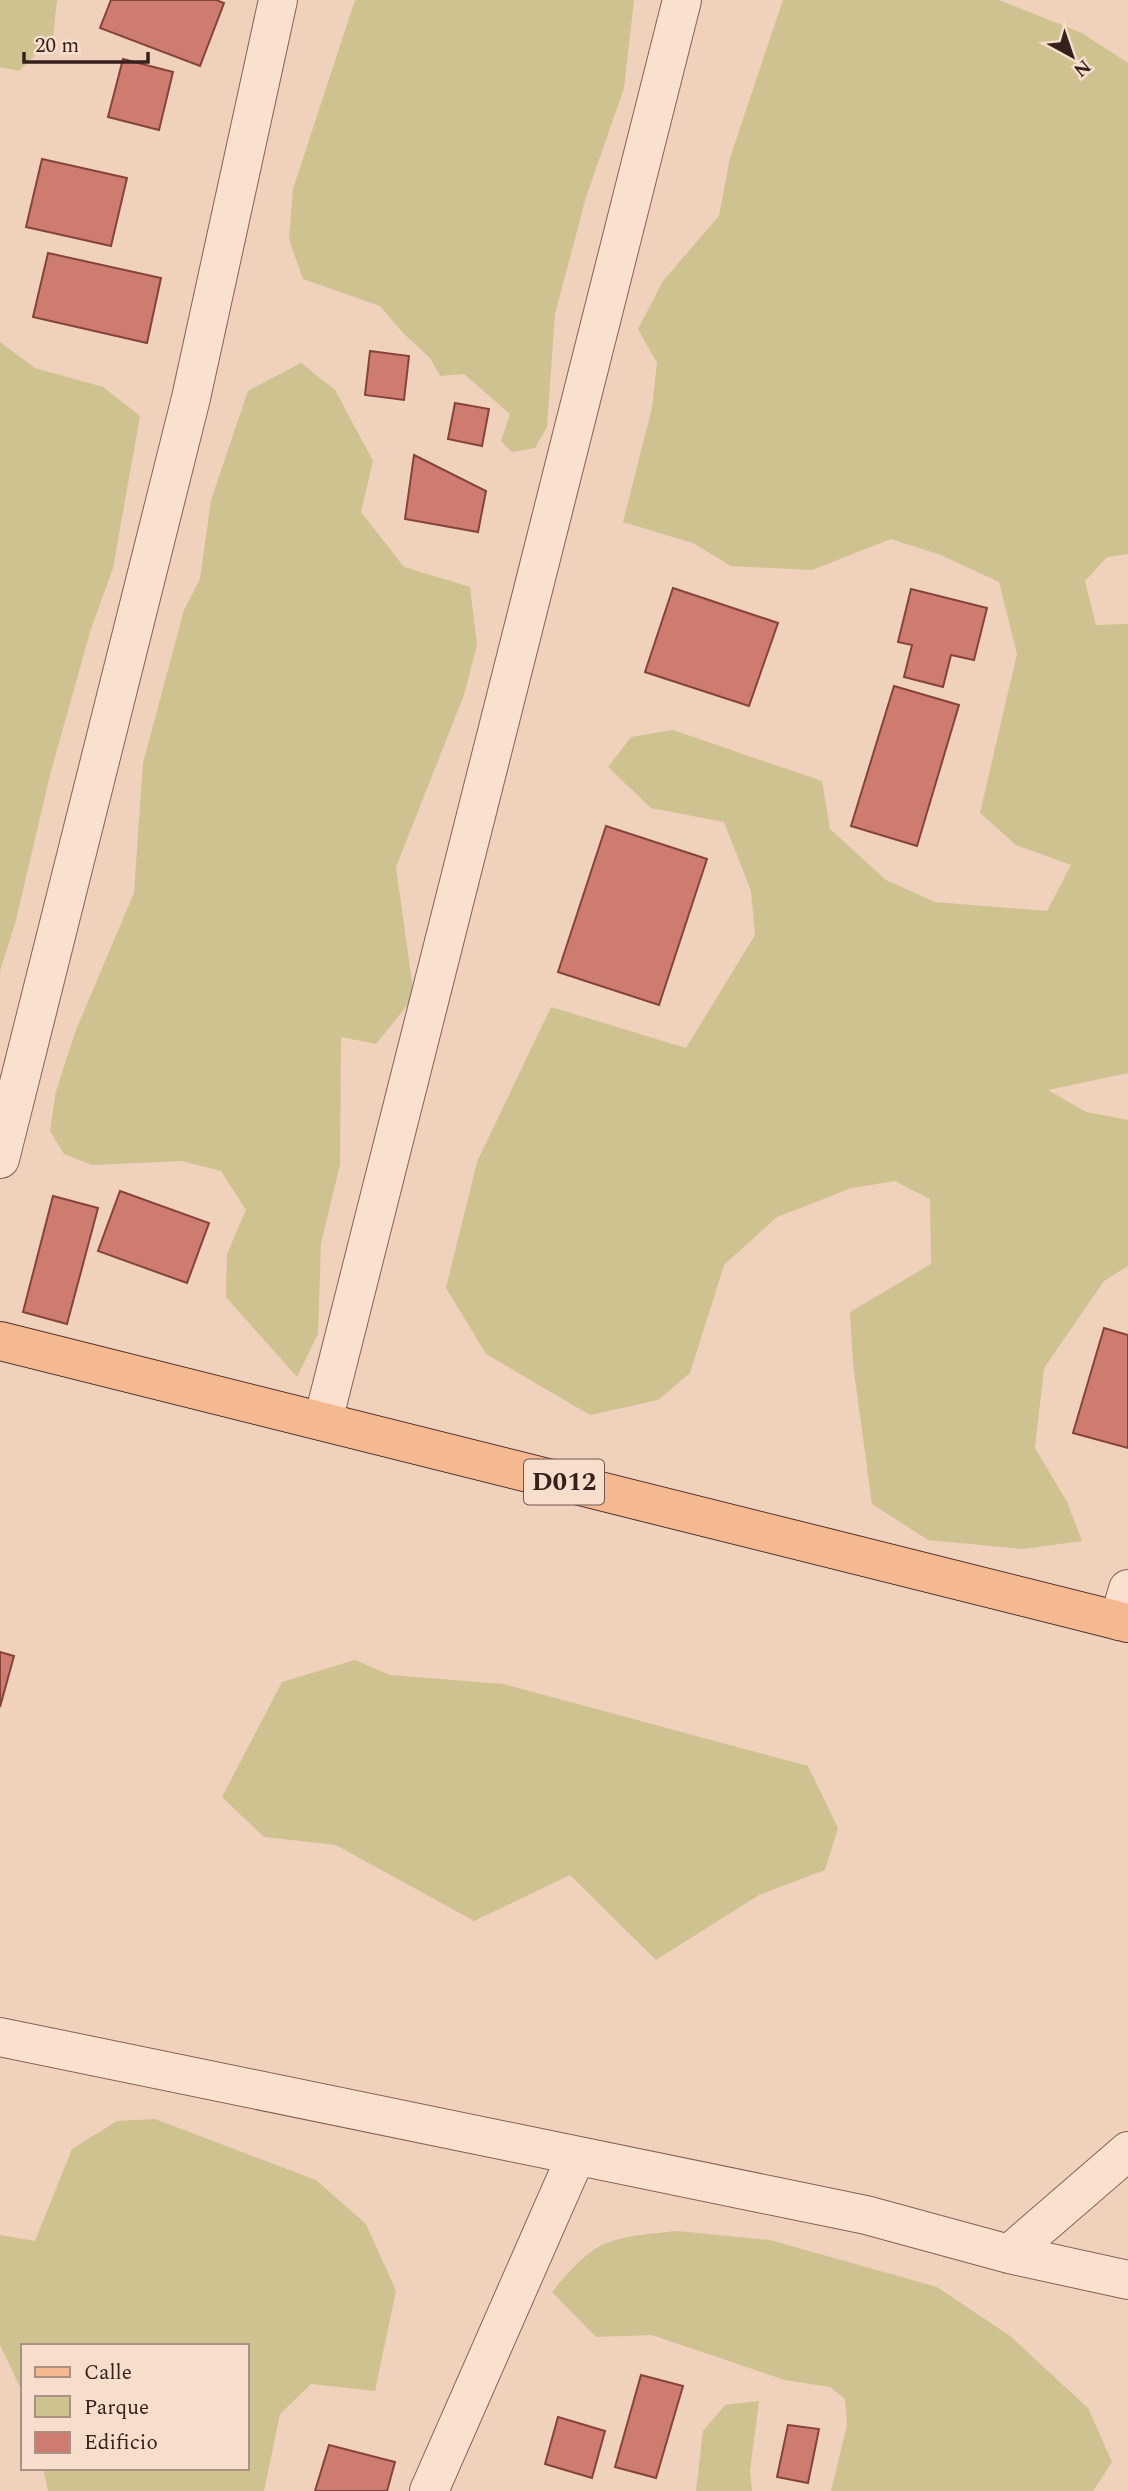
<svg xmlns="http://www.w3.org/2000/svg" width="1128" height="2491" viewBox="0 0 1128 2491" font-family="Spectral,serif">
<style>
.green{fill:#cdc290}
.building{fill:#ce7c70;stroke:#86433a;stroke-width:2}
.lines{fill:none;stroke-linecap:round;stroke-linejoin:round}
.minor-casing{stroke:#866155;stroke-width:40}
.primary-casing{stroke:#53312a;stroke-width:40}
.minor{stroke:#fae1cf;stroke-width:38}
.primary{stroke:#f5b991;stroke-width:38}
.labels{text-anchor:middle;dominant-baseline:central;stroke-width:7;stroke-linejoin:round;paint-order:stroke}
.shield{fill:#f6ddcc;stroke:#6f5950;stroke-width:2}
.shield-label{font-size:26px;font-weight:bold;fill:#35201b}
</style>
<rect width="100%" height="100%" fill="#efd1bc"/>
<path class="green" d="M0,0H57L53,38L19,71L0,67Z
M355,0H634L624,88L586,197L555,314L547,427L535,448L512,452L501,441L510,414L464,374L440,376L430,358L403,333L380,306L303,279L289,239L293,189Z
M783,0H999L1082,33L1128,63V554L1107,557L1085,581L1096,625L1128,624V1073L1048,1090L1086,1112L1128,1120V1266L1104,1281L1044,1368L1035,1448L1067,1502L1082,1541L1023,1549L928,1540L872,1504L853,1364L850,1312L931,1264L930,1199L895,1181L852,1188L777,1217L724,1265L690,1373L658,1400L590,1415L486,1354L446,1288L477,1162L551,1007L686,1048L755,935L751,891L724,822L651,808L608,767L631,737L673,730L822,781L830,829L886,880L935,902L1047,911L1071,865L1016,845L980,813L1017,654L999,582L941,555L891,539L812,570L731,566L693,543L623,522L652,408L657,363L638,329L663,281L719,216L730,158Z
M0,342L35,368L103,387L140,416L113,568L90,632L50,775L16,920L0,971Z
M301,363L335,390L373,461L361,512L404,567L470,587L477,645L464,695L396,867L414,997L376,1044L341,1037L340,1165L321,1243L318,1334L297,1377L226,1297L227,1254L246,1210L221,1171L182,1161L92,1165L64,1154L50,1131L56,1091L76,1030L134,893L143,763L184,610L200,579L211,500L248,391Z
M355,1660L390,1675L503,1684L808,1766L838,1828L825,1870L759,1895L656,1960L570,1875L474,1921L336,1845L264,1837L222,1797L282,1682Z
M155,2119L316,2180L366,2224L396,2291L375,2391L311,2384L280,2414L264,2491H48L43,2468H247V2346H23V2393L0,2345V2235L35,2241L72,2149L117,2121Z
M677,2231L770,2240L937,2287L1010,2336L1088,2408L1112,2462L1093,2491H831L847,2425L845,2399L830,2387L785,2380L652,2335L596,2337L552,2292C597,2237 609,2238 677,2231Z
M759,2401L750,2471L752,2491H696L703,2431L725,2405Z"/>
<path class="building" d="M111,0H216L224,3L200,66L100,28Z
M123,59L173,72L159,130L108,117Z
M42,159L127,178L111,246L26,227Z
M48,253L161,278L147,343L33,317Z
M370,351L409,356L404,400L365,395Z
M455,403L489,409L482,446L448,439Z
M414,455L486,491L478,532L405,519Z
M673,588L778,623L749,706L645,672Z
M911,589L987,608L974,660L951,655L943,687L904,677L912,645L898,642Z
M894,686L959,705L917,846L851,826Z
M606,826L707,859L659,1005L558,972Z
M120,1191L209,1223L187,1283L98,1251Z
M53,1196L98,1208L67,1324L23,1312Z
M1104,1328L1128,1335V1448L1073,1433Z
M0,1652L14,1656L0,1707Z
M641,2375L683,2386L656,2478L615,2467Z
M558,2417L605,2431L592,2478L545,2464Z
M788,2425L819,2429L808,2483L777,2477Z
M329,2445L395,2462L387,2491H315Z"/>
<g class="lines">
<g class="minor-casing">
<path id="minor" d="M0,1159L191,398L278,0
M323,1421L682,0
M1119,1621L1128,1589
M0,2037L866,2215L1009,2254L1128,2280
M1009,2254L1128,2151
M429,2491L576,2156"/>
</g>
<g class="primary-casing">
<path id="primary" d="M0,1341L1128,1623"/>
</g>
<use href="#minor" class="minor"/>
<use href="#primary" class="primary"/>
</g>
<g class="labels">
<rect class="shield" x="524" y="1459.5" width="80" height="45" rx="5"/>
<g class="shield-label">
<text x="564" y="1482">D012</text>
</g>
</g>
<rect x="21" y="2344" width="228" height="126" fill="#f6ddcc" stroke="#a99185" stroke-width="2"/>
<rect x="35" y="2367" width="35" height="10" fill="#f5b991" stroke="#a99185" stroke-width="2"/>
<text x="84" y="2379" font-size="21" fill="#35201b">Calle</text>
<rect x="35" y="2396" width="35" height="21" fill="#cdc290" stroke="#a99185" stroke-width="2"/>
<text x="84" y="2414" font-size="21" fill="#35201b">Parque</text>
<rect x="35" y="2432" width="35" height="21" fill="#ce7c70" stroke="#a99185" stroke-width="2"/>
<text x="84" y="2449" font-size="21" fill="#35201b">Edificio</text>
<g transform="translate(1072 56) rotate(140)" stroke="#f6ddcc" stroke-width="5" paint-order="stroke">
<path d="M0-5L12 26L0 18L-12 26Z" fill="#35201b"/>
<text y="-10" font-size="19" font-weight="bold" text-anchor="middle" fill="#35201b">N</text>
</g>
<path d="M24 52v10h124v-10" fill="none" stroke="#35201b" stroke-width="3.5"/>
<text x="35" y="52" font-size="21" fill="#35201b" stroke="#f6ddcc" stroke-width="5" paint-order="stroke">20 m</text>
</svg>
